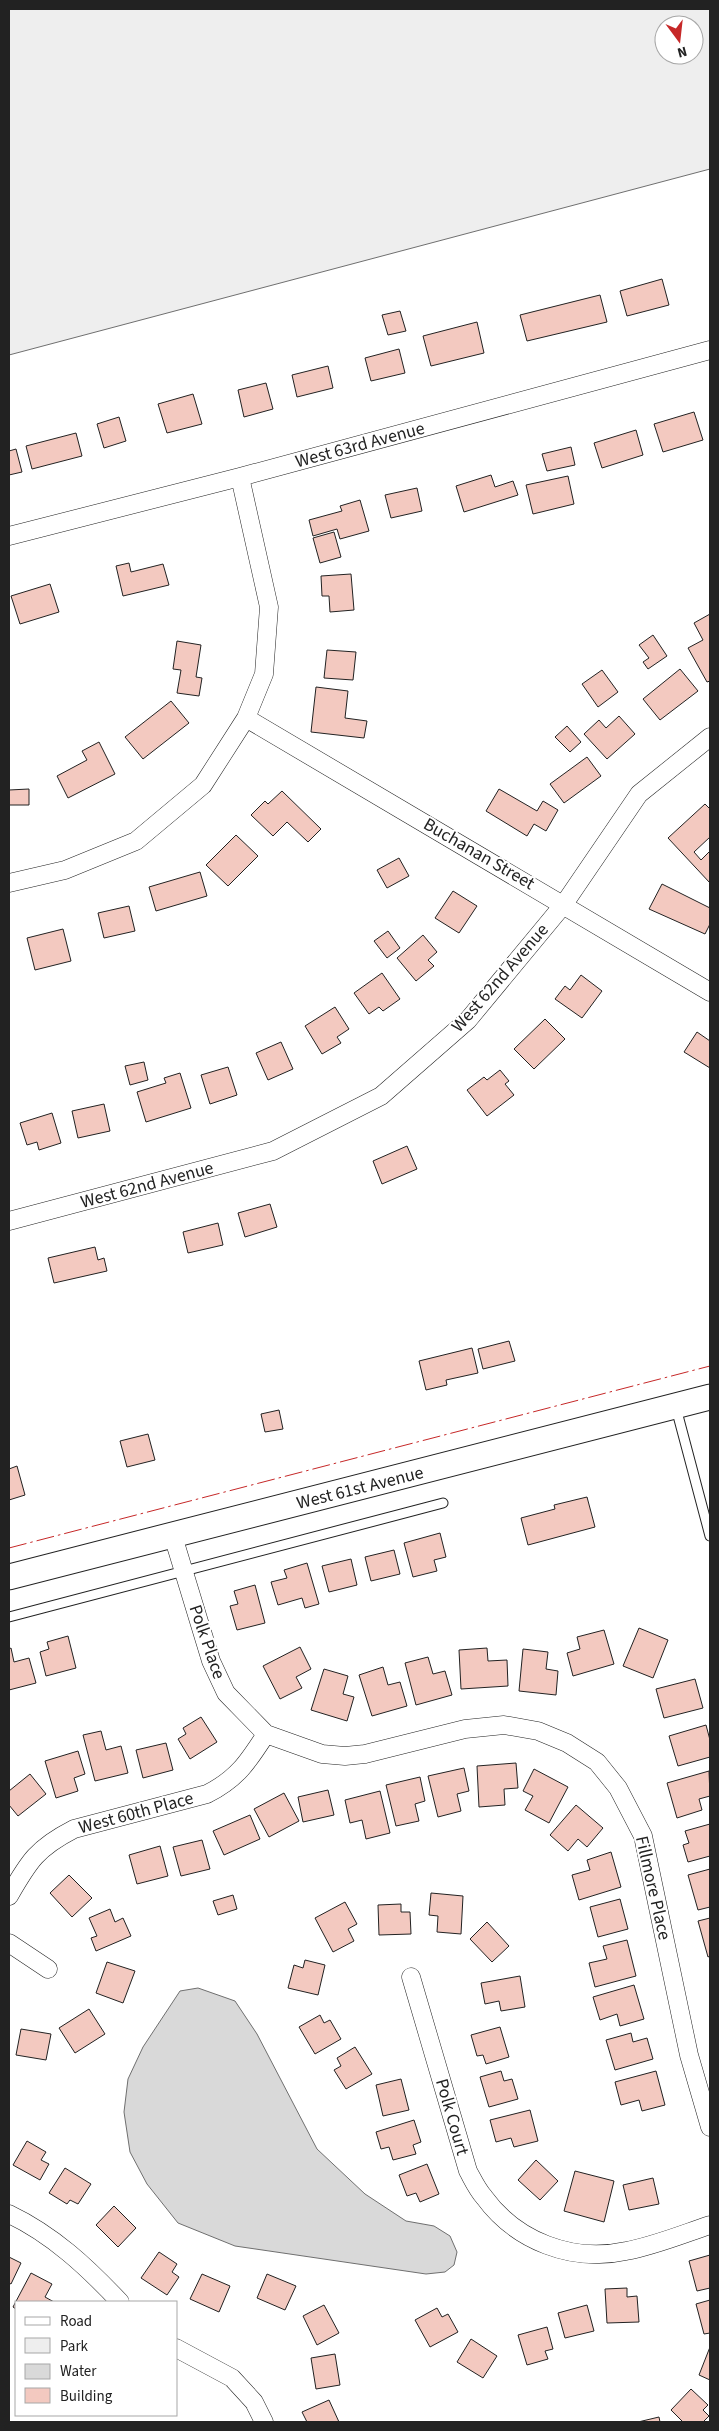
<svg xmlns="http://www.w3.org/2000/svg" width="719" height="2431" viewBox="0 0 719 2431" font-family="'Source Sans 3',sans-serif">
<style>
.green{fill:#eee;stroke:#6f6f6f;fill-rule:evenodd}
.water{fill:#d9d9d9;stroke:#6f6f6f}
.building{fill:#f3c9c0;stroke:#222}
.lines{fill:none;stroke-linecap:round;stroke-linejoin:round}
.lane-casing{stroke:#222;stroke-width:11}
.street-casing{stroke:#222;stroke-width:19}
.secondary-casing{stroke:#222;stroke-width:27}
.lane{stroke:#fff;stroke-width:9}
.street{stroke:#fff;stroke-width:18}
.secondary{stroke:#fff;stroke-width:25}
.power{stroke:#c62828;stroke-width:1;stroke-dasharray:18 4 2.5 4;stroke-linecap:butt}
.labels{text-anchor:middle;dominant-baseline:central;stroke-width:4;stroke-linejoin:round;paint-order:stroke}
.street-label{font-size:18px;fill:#222;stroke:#fff}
</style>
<rect width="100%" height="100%" fill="#fff"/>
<path class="green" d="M9,9H710V169L9,355ZM664,25H694V55H664Z"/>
<path class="water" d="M198,1988L235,2001L257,2034L317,2149L365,2194L406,2221L434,2226L450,2236L457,2252L454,2265L445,2272L426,2274L235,2246L178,2223L147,2184L130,2152L124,2112L128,2079L143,2047L180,1991Z"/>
<path class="building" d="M662,279L669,305L627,316L620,291Z
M600,295L607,322L527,341L520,315Z
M400,311L406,331L388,335L382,315Z
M477,322L484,353L431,366L423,336Z
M399,349L405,373L371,381L365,358Z
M328,366L333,388L297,397L292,375Z
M266,383L273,409L244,417L238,390Z
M193,394L202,424L167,433L158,404Z
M694,412L703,440L663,452L654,424Z
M119,417L126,441L104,448L97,424Z
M636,430L643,455L602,468L594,443Z
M76,433L82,456L32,469L26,446Z
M571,447L575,465L547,471L542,454Z
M16,449L22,472L9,475V451Z
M491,475L495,487L513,481L518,495L464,512L456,486Z
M568,476L574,504L533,514L526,485Z
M417,488L422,511L391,518L385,495Z
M360,500L369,531L340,539L337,529L313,536L309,520L342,511L340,506Z
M334,532L341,557L320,563L313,538Z
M129,563L131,572L163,564L169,585L123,596L116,566Z
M351,574L354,610L330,612L329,596H322L321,576Z
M50,584L59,612L20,624L11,596Z
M710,614V681L707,682L688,648L703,640L694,623Z
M653,635L667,656L648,669L643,662L649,658L639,645Z
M177,641L201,645L196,677L202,678L199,696L177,693L181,670L173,669Z
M327,650L356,652L353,680L324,678Z
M680,669L698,691L660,720L643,699Z
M602,670L618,692L598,707L582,684Z
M316,687L348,691L345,718L367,721L364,738L311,732Z
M171,701L189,723L143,759L125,737Z
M619,716L635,734L607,759L584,734L599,720L606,728Z
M567,726L581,742L570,752L555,737Z
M99,742L115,774L68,798L57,776L87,760L82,751Z
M587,757L601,776L564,803L550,784Z
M29,789V805H9V790Z
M499,789L537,811L543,801L558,810L546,831L534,824L527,836L486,811Z
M282,791L321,829L308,842L287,822L273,836L251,815L265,801L268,804Z
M705,804L710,809V837L694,852L701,860L709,852L710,854V883L668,838Z
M236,835L258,856L228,886L206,865Z
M399,858L409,876L387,888L377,870Z
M200,872L207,896L156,911L149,887Z
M662,884L710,908V924L705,934L649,909Z
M453,891L477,906L459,933L435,918Z
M129,906L135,931L104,938L98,913Z
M63,929L71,961L35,970L27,938Z
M388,931L400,948L387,958L374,941Z
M423,935L437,952L428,960L434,966L416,981L397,958Z
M382,973L400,999L383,1011L379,1007L369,1014L354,993Z
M581,975L602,991L582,1018L555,999L565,986L570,990Z
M335,1007L349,1029L337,1037L341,1043L322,1054L305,1026Z
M545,1019L565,1039L534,1069L514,1049Z
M697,1032L710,1041V1068L684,1052Z
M281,1042L293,1069L268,1080L256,1053Z
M144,1062L148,1080L130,1085L125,1066Z
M228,1067L237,1095L210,1104L201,1075Z
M500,1070L509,1081L505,1084L514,1095L487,1116L467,1090L484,1077L487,1080Z
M180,1073L191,1108L146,1122L137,1092L166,1083L164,1078Z
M104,1104L110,1131L78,1138L72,1111Z
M52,1113L61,1143L39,1150L37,1142L27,1145L20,1123Z
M407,1146L417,1169L382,1184L373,1161Z
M270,1204L277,1227L245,1237L238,1213Z
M218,1223L223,1245L188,1253L183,1232Z
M95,1247L98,1260L104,1258L107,1271L54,1283L48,1258Z
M509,1341L515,1361L483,1369L478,1349Z
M472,1348L478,1373L446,1380L447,1385L426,1390L419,1361Z
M279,1410L283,1429L265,1432L261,1414Z
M148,1434L155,1460L127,1467L120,1441Z
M17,1466L25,1495L9,1500V1469Z
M587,1497L595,1527L528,1545L521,1518L555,1509L554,1505Z
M440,1533L446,1557L434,1560L437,1571L413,1577L404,1543Z
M394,1550L400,1574L371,1581L365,1557Z
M351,1559L357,1585L329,1592L322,1566Z
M307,1563L319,1604L305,1608L302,1598L278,1605L271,1582L287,1578L284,1570Z
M255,1585L265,1623L237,1630L230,1606L238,1604L234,1591Z
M639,1628L668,1640L653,1678L623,1666Z
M604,1630L614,1664L573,1676L567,1653L580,1649L577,1637Z
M68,1636L76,1668L46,1676L40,1652L49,1649L47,1642Z
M300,1647L311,1669L296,1677L302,1688L280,1699L263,1666Z
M11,1648L14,1662L29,1658L36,1683L9,1690V1649Z
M487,1648L488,1661L507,1660L508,1686L461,1689L459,1650Z
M523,1649L548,1652L546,1669L558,1671L556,1695L519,1691Z
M428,1657L433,1674L445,1671L452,1695L416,1705L405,1663Z
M383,1667L388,1685L400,1682L407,1706L372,1716L359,1675Z
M324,1669L348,1676L343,1694L354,1697L347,1721L311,1710Z
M695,1679L703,1708L664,1718L656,1689Z
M201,1717L217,1742L190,1759L178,1739L186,1734L183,1728Z
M706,1725L710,1740V1757L678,1766L669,1736Z
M101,1731L106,1750L121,1746L128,1773L95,1781L83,1735Z
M166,1743L173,1770L143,1778L136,1750Z
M78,1751L85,1774L74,1778L78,1791L56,1798L45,1761Z
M516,1763L518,1788L504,1789L505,1805L479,1807L477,1766Z
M464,1768L469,1791L457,1794L461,1811L438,1817L428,1776Z
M534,1769L568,1787L549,1823L525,1810L533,1796L523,1791Z
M709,1771L710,1796L699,1799L702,1810L677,1818L667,1783Z
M30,1774L46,1794L18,1816L9,1805V1791Z
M420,1777L425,1801L415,1804L419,1821L396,1826L386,1785Z
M328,1790L334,1815L303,1822L298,1797Z
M380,1791L390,1833L366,1839L362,1820L350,1823L345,1800Z
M284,1793L299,1821L269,1837L254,1809Z
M576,1805L603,1828L587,1847L578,1839L568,1851L550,1835Z
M250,1815L260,1839L224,1855L213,1831Z
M710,1824V1856L688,1862L683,1845L689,1843L685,1831Z
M202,1840L210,1869L181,1876L173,1847Z
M160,1846L168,1876L137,1884L129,1855Z
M611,1852L621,1887L579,1900L572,1875L590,1870L587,1860Z
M710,1869V1907L698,1910L688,1875Z
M69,1875L92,1898L72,1917L50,1893Z
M431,1893L463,1896L461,1934L437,1932L438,1916L429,1915Z
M233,1895L237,1909L218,1915L213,1901Z
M620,1899L628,1929L598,1937L590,1907Z
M345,1902L357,1924L348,1929L354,1941L333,1952L315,1918Z
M401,1904V1912H410L411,1934L379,1935L378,1905Z
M110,1909L115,1922L123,1918L131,1936L96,1951L91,1938L97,1936L89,1918Z
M710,1918V1956L708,1957L698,1921Z
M487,1922L509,1946L492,1962L470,1939Z
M627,1940L636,1976L595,1987L589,1963L607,1959L603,1946Z
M305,1960L325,1965L318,1995L288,1988L294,1965L303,1968Z
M107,1962L135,1971L123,2003L96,1993Z
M520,1976L525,2007L501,2011L499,2001L485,2004L481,1983Z
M634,1985L644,2019L620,2026L617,2014L600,2020L593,1997Z
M89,2009L105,2034L75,2053L59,2028Z
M320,2015L324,2023L330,2020L341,2039L315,2054L299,2027Z
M500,2027L509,2057L486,2064L483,2055L477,2056L471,2035Z
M21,2029L51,2034L46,2060L16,2055Z
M631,2033L633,2042L647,2038L653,2059L615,2070L606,2040Z
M355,2047L372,2074L346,2089L334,2070L341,2066L337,2058Z
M501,2071L504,2081L512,2079L518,2099L489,2107L480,2077Z
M656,2071L665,2105L642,2111L639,2100L621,2105L615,2082Z
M401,2079L409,2110L383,2116L376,2085Z
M530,2110L538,2141L514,2147L511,2138L496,2142L490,2120Z
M414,2120L421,2142L413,2145L416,2154L393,2160L389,2147L381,2149L376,2132Z
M27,2141L46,2152L41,2160L49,2164L40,2180L13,2165Z
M536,2160L558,2181L540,2200L518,2180Z
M427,2164L439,2194L420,2202L416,2193L407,2196L399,2175Z
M65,2168L91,2184L78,2204L70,2200L67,2204L49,2193Z
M575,2171L614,2181L604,2222L564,2211Z
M653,2178L659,2204L629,2210L623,2185Z
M114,2206L136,2228L118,2247L96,2225Z
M159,2252L177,2264L172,2272L179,2277L167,2295L141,2278Z
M710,2255V2288L697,2291L689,2261Z
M9,2257L21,2263L11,2284L9,2283Z
M31,2273L52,2284L45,2297L54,2302H16V2309L13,2307Z
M202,2274L230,2286L219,2312L190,2299Z
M267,2274L296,2286L285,2310L257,2298Z
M627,2288V2297L637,2296L639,2322L607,2323L605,2289Z
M710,2300V2333L704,2334L696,2304Z
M324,2305L339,2333L317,2345L303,2316Z
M587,2305L594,2331L565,2338L558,2313Z
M437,2308L442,2317L448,2314L458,2332L430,2347L415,2320Z
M547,2327L553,2349L545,2351L548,2359L527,2365L518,2335Z
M471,2339L497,2356L483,2378L457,2362Z
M710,2347V2380L699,2375Z
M335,2354L340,2385L316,2389L311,2358Z
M691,2389L708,2405L703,2410L709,2416L703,2422H683L671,2410Z
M329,2400L339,2422H307L302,2412Z
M659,2417L660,2422H638Z"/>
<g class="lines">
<g class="lane-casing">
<path id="lane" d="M676,1408L710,1536
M9,1617L443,1503"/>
</g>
<g class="street-casing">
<path id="street" d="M9,536L240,477L710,350
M246,718L710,992
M9,883L65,870L136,841L203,785L246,718L264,674L269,607L240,477
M9,1221L273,1151L381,1096L468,1020L564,904L639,794L710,737
M173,1536L211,1661L226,1693L266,1734L322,1754L345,1756L365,1754L465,1729L504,1725L538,1731L567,1743L597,1762L618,1788L643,1836L689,2055L710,2127
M9,1896C29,1861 37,1848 74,1829L207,1794C237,1779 248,1762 266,1734
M9,1943L48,1969
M411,1977L468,2171C473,2180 477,2189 484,2197C516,2241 572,2263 626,2251C654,2246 683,2234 710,2225
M9,2214C53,2235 87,2267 120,2302
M176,2348L232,2378L254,2402L264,2422"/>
</g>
<g class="secondary-casing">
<path id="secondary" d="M9,1577L710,1397"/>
</g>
<use href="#lane" class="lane"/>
<use href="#street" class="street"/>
<use href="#secondary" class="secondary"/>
<path class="power" d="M9,1548L710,1366"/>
</g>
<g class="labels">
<g class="street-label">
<text transform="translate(360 445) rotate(-15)">West 63rd Avenue</text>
<text transform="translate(479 854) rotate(30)">Buchanan Street</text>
<text transform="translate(500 978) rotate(-49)">West 62nd Avenue</text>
<text transform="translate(147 1185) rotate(-15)">West 62nd Avenue</text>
<text transform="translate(360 1488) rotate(-14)">West 61st Avenue</text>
<text transform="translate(207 1642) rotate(71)">Polk Place</text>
<text transform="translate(136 1813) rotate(-15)">West 60th Place</text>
<text transform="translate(653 1888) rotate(77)">Fillmore Place</text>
<text transform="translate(452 2117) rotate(74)">Polk Court</text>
</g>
</g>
<rect width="719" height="2431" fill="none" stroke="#222222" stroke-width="20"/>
<rect x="15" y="2301" width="162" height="115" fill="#ffffff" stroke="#a7a7a7"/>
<rect x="25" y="2317" width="25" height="8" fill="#ffffff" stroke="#a7a7a7"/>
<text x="60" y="2326" font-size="15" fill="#222222">Road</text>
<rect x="25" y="2338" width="25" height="15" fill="#eeeeee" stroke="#a7a7a7"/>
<text x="60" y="2351" font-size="15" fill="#222222">Park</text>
<rect x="25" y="2364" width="25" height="15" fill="#d9d9d9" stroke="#a7a7a7"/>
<text x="60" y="2376" font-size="15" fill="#222222">Water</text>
<rect x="25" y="2388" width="25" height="15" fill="#f3c9c0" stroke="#a7a7a7"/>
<text x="60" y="2401" font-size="15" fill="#222222">Building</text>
<g transform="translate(679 40) rotate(165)"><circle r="24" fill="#ffffff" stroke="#a7a7a7"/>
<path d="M0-4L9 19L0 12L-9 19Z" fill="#c62828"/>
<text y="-8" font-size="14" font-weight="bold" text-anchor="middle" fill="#222222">N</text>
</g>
</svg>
